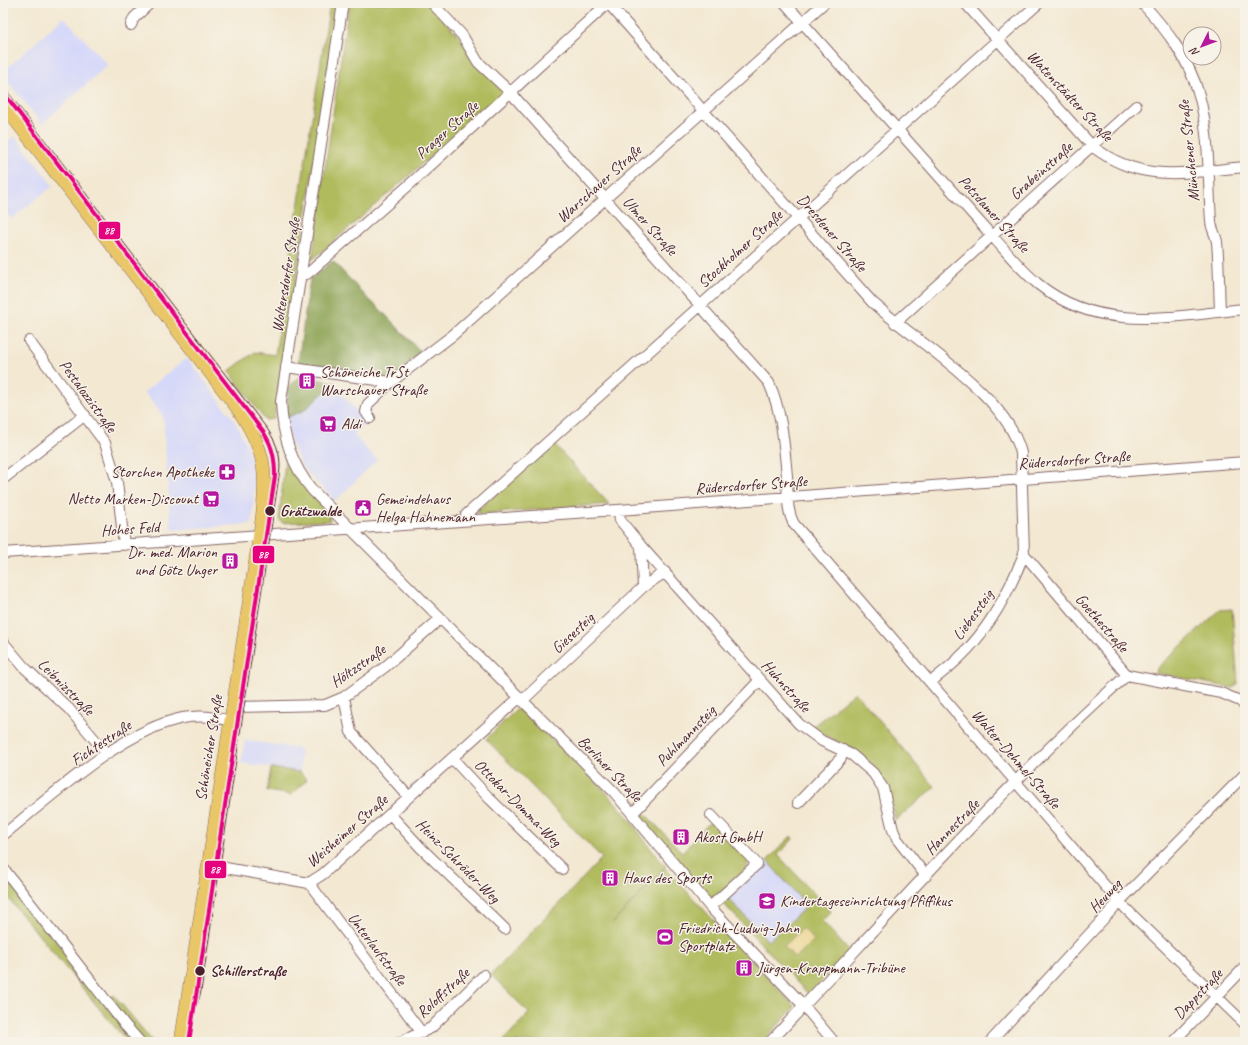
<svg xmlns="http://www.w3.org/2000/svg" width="1248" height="1045" viewBox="0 0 1248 1045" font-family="Caveat,sans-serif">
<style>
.built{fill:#d6d8f9}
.green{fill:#b0bb5d;stroke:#7d6d44}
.forest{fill:#8ca354;stroke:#6b6140}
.sand{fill:#eeda9e;stroke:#9c7c64}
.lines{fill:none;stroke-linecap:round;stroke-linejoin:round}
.minor-casing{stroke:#856565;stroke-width:12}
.major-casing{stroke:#856565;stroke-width:14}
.minor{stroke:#fff;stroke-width:10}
.major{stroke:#e9c769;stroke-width:13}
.tram{stroke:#4a1f2b;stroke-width:1}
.tram-1-casing{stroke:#f7f3e8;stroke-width:7}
.tram-1{stroke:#e5007d;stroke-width:4}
.stop-dot{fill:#4a1f2b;stroke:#f7f3e8;stroke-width:1.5}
.labels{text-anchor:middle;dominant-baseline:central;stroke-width:3;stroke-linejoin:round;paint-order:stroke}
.street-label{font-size:16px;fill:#4a1f2b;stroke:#f7f3e8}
.poi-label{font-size:16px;fill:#4a1f2b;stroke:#f7f3e8;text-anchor:start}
.stop-label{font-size:16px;font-weight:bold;fill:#4a1f2b;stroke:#f7f3e8;text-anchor:start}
.line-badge{stroke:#f7f3e8;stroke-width:1.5}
.badge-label{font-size:11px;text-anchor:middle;font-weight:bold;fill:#fff}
</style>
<rect width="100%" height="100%" fill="#f7f3e8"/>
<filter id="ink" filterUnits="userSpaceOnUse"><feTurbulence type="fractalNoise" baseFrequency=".025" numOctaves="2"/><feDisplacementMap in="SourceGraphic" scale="8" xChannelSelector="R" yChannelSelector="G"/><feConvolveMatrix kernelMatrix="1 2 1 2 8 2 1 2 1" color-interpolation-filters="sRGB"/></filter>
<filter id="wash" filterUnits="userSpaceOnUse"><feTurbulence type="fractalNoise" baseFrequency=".012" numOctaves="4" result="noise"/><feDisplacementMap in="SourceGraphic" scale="16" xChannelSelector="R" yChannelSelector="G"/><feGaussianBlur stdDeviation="0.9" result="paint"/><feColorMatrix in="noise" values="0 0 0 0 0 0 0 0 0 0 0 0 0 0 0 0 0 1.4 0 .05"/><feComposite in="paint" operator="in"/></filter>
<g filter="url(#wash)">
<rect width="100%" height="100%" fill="#f3e8d2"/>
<path class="built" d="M64,17L108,65L42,124L3,76V72Z
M15,136L53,186L11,219L3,209V145Z
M187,358L234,420L250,451L255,478L252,524L171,530L163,416L144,392Z
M333,385L367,422L353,434L377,460L335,501L302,467L291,443L286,418L305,410Z
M245,740L300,749V772L241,763Z
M767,861L808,906L768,941L727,897Z"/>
<path class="green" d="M330,3H339L274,419L265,420L229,371L255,352L275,355Z
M349,3H430L506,91L312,260Z
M553,443L609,504L480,514L476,512Z
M286,451L329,511L330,521L282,523L279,519Z
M1232,609L1238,684L1233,688L1155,673L1156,669L1220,610Z
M855,692L935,787L896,820C888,786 881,767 849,747C837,740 823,736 811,728Z
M518,708C553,741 590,772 621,809C637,827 649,850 666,866L612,924L665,868L795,1007L762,1042H502L529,1013L491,975L602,858L486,739Z
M271,768L300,772L307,780L291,795L267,791Z
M644,813L682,852L712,820L749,860L746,870L718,896L706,897L641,819Z
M791,836L793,839L778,855L831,912L822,921L849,951L809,995L723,903L727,897L768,941L807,906L767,861Z
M3,872L135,1042H127L3,892Z
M114,995L153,1042H144L110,999Z"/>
<path class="forest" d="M333,261L369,300L377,306L421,352L395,376L387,378L302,365L298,362L310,279Z
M300,377L335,382L305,410L286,418L289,385Z"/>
<path class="sand" d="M803,928L814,940L795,958L784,946Z"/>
</g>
<g filter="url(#ink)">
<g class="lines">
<g class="minor-casing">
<path id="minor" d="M343,3L281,401C282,434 292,466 313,491L614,792L710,907L804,1006L834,1042
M432,3L462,35L478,62L510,92L769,383C782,412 784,444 787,476C788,492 786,510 794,524L1119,902L1245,1024
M608,3L872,302C917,343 1006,393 1021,453L1024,554L1127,675L1221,693L1240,701L1245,706
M785,3L992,236C1007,252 1021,270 1038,284C1100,334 1173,316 1245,309
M965,3L1092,146C1142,185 1187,172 1245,167
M1142,3C1167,30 1189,59 1199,95C1210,135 1208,180 1211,221C1211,228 1216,235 1217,242C1219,264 1219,288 1220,311
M131,25L134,18L150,3
M301,273L307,274L313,269L409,185L608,3
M895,323L1136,106
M29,341L105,443L117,482L124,545
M286,367L391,382L453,335L824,3
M370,418L366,412L368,404L391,382
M3,479L85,415
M619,510L620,520L641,546L799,724L822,741L852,755L873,773L883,788L893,830L897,839L926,876
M466,520V515L1039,3
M641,546L643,587
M3,553L632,509L1245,462
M3,642L24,667L69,709L107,754
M931,682C940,674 950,667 959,658C989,630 1009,592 1024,554
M344,697L351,732L409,797
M522,701L643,587L665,572
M233,707L325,705L344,697L385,667L440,619
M452,758L490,799L562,869
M798,803L841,758L843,750
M633,813L760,680
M390,814L421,848L505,929
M3,835C52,796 122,730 183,718C199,715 216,717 231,721
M209,865L309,883L323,874L519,698
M3,868L125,1025L140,1042
M309,883L422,1033
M710,907L757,864L711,815
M400,1042L431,1028L484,975
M770,1042C887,918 1000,789 1127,675
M990,1042L1119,902L1245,774
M1173,1042L1245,967"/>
</g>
<g class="major-casing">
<path id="major" d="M3,104L236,406C265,448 268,470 262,520L181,1042"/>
</g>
<use href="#minor" class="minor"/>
<use href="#major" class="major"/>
<path class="tram" d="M3,86L268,430C278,445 282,459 279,476L201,991L190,1034"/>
<g class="tram-1-casing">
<path id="tram-1" d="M3,92L264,433C273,447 275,460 275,476L189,1042"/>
</g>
<use href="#tram-1" class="tram-1"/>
</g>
</g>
<defs>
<g id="building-square" transform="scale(0.9)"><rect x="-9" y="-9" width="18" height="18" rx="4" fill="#b5179e" stroke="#f7f3e8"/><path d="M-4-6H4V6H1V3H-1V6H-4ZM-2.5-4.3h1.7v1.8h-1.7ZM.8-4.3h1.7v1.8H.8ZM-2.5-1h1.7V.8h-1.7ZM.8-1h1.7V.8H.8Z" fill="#fff"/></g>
<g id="supermarket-square" transform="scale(0.9)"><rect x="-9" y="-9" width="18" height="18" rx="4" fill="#b5179e" stroke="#f7f3e8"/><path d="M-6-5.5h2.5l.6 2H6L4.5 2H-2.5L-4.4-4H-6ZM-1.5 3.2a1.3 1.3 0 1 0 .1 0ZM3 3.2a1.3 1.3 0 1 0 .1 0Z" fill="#fff"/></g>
<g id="pharmacy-square" transform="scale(0.9)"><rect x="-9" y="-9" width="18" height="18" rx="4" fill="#b5179e" stroke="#f7f3e8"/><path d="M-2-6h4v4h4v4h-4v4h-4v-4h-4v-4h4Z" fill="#fff"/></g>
<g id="civic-square" transform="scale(0.9)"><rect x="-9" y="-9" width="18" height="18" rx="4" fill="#b5179e" stroke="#f7f3e8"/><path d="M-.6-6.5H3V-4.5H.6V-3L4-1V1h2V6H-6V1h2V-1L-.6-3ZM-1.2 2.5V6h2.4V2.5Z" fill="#fff"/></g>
<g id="school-square" transform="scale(0.9)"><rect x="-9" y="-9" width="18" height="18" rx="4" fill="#b5179e" stroke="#f7f3e8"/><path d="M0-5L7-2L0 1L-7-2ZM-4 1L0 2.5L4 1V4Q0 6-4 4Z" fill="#fff"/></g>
<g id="stadium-square" transform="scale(0.9)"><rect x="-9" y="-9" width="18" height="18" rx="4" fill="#b5179e" stroke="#f7f3e8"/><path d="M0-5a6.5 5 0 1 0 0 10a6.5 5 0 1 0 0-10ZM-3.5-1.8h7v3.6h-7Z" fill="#fff"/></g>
</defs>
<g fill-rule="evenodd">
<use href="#building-square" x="307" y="381"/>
<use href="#supermarket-square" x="328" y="424"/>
<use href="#pharmacy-square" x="227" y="472"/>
<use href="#supermarket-square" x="211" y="499"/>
<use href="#civic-square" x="363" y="508"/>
<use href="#building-square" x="230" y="561"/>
<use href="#building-square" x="681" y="837"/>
<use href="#building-square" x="610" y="878"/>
<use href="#school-square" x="767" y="901"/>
<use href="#stadium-square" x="665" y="937"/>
<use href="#building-square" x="744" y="968"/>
</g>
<g class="stop-dot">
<circle cx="270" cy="511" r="5.5"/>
<circle cx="200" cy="971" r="5.5"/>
</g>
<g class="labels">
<g class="street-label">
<text transform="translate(1070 96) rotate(47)">Watenstädter Straße</text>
<text transform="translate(447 130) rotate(-42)">Prager Straße</text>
<text transform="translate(1189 151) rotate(-96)">Münchener Straße</text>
<text transform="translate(1041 171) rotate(-42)">Grabeinstraße</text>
<text transform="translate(599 184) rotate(-42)">Warschauer Straße</text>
<text transform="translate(994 214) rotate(48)">Potsdamer Straße</text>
<text transform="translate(650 226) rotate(48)">Ulmer Straße</text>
<text transform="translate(832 233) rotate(49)">Dresdener Straße</text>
<text transform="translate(740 249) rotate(-42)">Stockholmer Straße</text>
<text transform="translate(286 275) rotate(-81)">Woltersdorfer Straße</text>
<text transform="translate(88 396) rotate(54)">Pestalozzistraße</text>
<text transform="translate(1074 460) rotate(-4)">Rüdersdorfer Straße</text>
<text transform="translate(751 485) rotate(-4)">Rüdersdorfer Straße</text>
<text transform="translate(130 529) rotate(-4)">Hohes Feld</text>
<text transform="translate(973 615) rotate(-54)">Liebessteig</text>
<text transform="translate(1102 623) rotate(49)">Goethestraße</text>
<text transform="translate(573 633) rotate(-43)">Giesesteig</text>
<text transform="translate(358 666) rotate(-35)">Höltzstraße</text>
<text transform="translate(786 686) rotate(48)">Huhnstraße</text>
<text transform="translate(66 687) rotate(45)">Leibnizstraße</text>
<text transform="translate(686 736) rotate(-46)">Puhlmannsteig</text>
<text transform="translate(101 743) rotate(-34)">Fichtestraße</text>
<text transform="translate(209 748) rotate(-81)">Schöneicher Straße</text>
<text transform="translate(1016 759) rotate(49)">Walter-Dehmel-Straße</text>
<text transform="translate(610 769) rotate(46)">Berliner Straße</text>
<text transform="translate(518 803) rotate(45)">Ottokar-Domma-Weg</text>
<text transform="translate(952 827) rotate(-46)">Hannestraße</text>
<text transform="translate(347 831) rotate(-41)">Weisheimer Straße</text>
<text transform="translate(458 861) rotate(45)">Heinz-Schröder-Weg</text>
<text transform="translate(1105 896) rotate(-47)">Heuweg</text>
<text transform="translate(377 949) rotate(53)">Unterlaufstraße</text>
<text transform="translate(443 993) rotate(-43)">Roloffstraße</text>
<text transform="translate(1198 994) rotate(-46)">Dappstraße</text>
</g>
<g class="poi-label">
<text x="320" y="372">Schöneiche TrSt<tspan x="320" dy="18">Warschauer Straße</tspan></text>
<text x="341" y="424">Aldi</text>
<text x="214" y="472" text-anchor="end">Storchen Apotheke</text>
<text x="198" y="499" text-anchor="end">Netto Marken-Discount</text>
<text x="376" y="499">Gemeindehaus<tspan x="376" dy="18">Helga Hahnemann</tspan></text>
<text x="217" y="552" text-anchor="end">Dr. med. Marion<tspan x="217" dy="18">und Götz Unger</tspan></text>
<text x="694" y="837">Akost GmbH</text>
<text x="623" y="878">Haus des Sports</text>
<text x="780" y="901">Kindertageseinrichtung Pfiffikus</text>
<text x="678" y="928">Friedrich-Ludwig-Jahn<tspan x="678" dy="18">Sportplatz</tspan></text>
<text x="757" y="968">Jürgen-Krappmann-Tribüne</text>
</g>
<g class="stop-label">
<text x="280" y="511">Grätzwalde</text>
<text x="210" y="971">Schillerstraße</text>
</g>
</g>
<g class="line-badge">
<rect x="98" y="221" width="23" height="19" rx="4" fill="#e5007d"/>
<rect x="252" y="545" width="23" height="19" rx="4" fill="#e5007d"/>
<rect x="204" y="860" width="23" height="19" rx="4" fill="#e5007d"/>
</g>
<g class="badge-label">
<text x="109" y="234">88</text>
<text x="263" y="558">88</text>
<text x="215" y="873">88</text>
</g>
<rect width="1248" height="1045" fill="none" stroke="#f7f3e8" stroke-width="16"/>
<g transform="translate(1202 46) rotate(228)"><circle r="19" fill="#f7f3e8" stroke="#b29e9c"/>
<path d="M0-3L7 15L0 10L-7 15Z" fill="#b5179e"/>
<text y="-6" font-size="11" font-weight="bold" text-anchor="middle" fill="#4a1f2b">N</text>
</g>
</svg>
